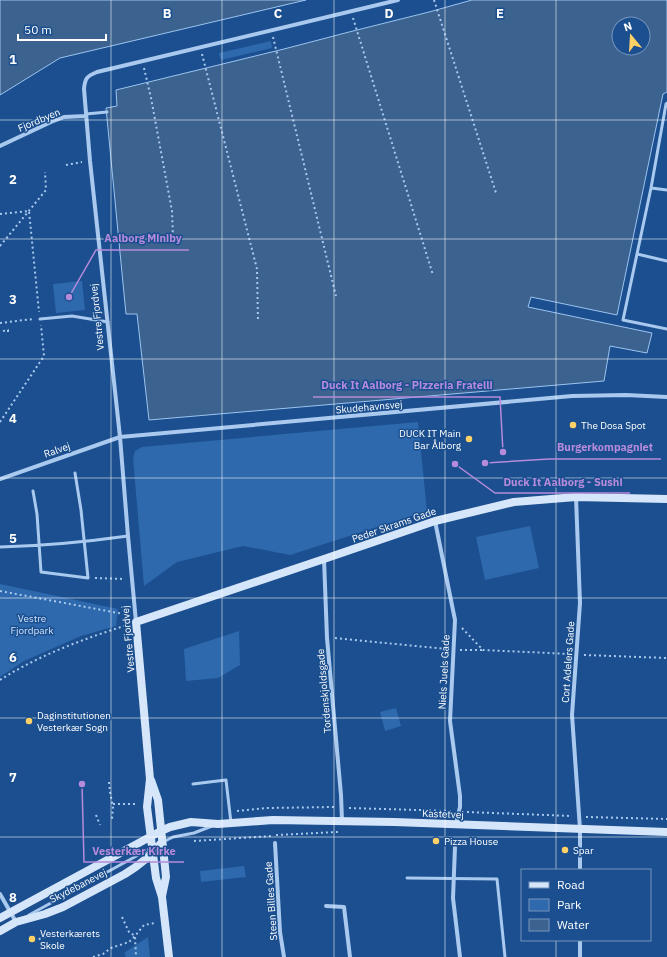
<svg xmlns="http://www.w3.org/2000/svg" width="667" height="957" viewBox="0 0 667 957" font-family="'IBM Plex Sans',sans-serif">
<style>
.green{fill:#2e69ad}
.water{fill:#3c6290;stroke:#9cc4f0;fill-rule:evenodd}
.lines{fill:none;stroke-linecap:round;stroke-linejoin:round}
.path{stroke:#a9c9ee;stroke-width:2;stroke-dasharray:2 3;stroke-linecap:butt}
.lane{stroke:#a9c9ee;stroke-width:3}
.street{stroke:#a9c9ee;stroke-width:4}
.secondary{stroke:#d6e6fa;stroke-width:8}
.grid{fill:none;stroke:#fff;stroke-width:1;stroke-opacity:0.55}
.poi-dot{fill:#ffd166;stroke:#1b4f8f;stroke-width:1.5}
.labels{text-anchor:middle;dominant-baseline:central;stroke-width:3;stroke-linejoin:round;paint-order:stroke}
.street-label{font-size:10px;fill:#fff;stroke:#1b4f8f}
.poi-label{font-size:10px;fill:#fff;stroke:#1b4f8f;text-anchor:start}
.park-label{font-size:10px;fill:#cfe3fa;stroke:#1b4f8f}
.grid-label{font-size:13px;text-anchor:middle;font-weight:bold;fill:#fff;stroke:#1b4f8f;stroke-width:3;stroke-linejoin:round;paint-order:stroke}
.leader{fill:none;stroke:#b68bdc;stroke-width:1.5}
.callout-dot{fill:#b68bdc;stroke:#1b4f8f;stroke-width:1.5}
.callout-label{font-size:11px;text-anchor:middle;font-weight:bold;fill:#b68bdc;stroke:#1b4f8f;stroke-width:3;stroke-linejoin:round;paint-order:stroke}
</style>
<rect width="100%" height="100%" fill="#1b4f8f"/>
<path class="green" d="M271,41L272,48L221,60L219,53Z
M82,281L85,310L56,313L53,284Z
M418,422L427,511L290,555L243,546L177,562L144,586L133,458L135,451L142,447Z
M530,526L539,568L485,580L476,537Z
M0,584L118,609L116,626L81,636L24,661L0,677Z
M239,631L240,665L218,678L186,681L184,649Z
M396,708L401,726L385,731L380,712Z
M244,866L246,877L201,882L200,871Z
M148,937L150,957H126L124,953Z"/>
<path class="water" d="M0,0H306L60,58L0,95Z
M472,0H667V92L663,94L617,315L531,297L528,307L652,333L647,353L610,346L604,381L149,420L137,314H126L106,108L117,106L116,90L284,49L349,32L429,12ZM619,24H643V48H619Z"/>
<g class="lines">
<path class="path" d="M434,0L496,193
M353,18L433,275
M273,37L336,296
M202,54L257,269L258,322
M144,68L151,98L172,211L173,237
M66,165L82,162
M0,214L29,211L39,312
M0,246L46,190L45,172
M0,323L33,319
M3,331L8,330V332
M0,422L44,356L41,325
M95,578L125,579
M0,591L129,615
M462,628L483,650L570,654
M335,638L446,649
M460,650H483
M584,655L667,658
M0,680C39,655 84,639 127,625
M109,782L110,792L113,807L112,819
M113,804H137
M349,808L452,811
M237,811L267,808L334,807
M467,812L572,816
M96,815L100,825
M586,817L667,819
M276,835L338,832
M194,841L272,836
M122,917L129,932L135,936L136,957
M34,941L50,935L60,937L66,936H77
M93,957L103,954L111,948L129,942L135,936L144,925L155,923"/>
<path class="lane" d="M86,114L107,112
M651,188L666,104L667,103
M667,190L651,188L623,320L667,329
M637,254L667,261
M40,319L72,316L108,322
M33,491L37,514L41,572L88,578L81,510L75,473
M0,547C43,546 85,542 128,536
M193,784L226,780L231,823
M163,842L173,837L194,833L212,826
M407,878L497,879L505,957
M29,915L151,848"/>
<path class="street" d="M0,146L51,122L64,117L86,116
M0,479L120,437L572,396L626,395L667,397
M576,497L580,603L572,715L580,829V870
M435,521L455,620L450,721L460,796V807L456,824
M324,559L327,638L341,795L342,820
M136,622L128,536L120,437L90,161L84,89C85,78 87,76 97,72L398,0
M275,843L280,932L284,957
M455,847L453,898L460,957
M0,894L16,922
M326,906L344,907L350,957
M580,957V940"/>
<path class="secondary" d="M151,780L158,800L165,867L166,877L162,896
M0,918L161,831L170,827L191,822L218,824L273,820L394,822L667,832
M0,931L16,922L45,914L63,907L125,874C140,865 151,856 162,842
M169,957L162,897L156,878L147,807L150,779L136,622L324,559L435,521L514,502L576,497L667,499"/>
</g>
<path class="grid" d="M111,0V957M222,0V957M334,0V957M445,0V957M556,0V870M0,120H667M0,239H667M0,359H667M0,478H667M0,598H667M0,718H667M0,837H667M556,940V957"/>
<g class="poi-dot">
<circle cx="573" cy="425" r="4"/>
<circle cx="469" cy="439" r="4"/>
<circle cx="29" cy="721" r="4"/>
<circle cx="436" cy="841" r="4"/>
<circle cx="565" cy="850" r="4"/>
<circle cx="32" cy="939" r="4"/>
</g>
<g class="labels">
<g class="street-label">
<text transform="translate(39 120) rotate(-23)">Fjordbyen</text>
<text transform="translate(97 317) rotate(-96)">Vestre Fjordvej</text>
<text transform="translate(369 407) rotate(-5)">Skudehavnsvej</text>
<text transform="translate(57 450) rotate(-19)">Ralvej</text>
<text transform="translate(394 525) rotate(-19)">Peder Skrams Gade</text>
<text transform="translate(128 639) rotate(-95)">Vestre Fjordvej</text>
<text transform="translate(568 662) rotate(-86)">Cort Adelers Gade</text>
<text transform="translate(444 672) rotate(-87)">Niels Juels Gade</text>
<text transform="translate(324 691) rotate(-95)">Tordenskjoldsgade</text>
<text transform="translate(443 814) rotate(2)">Kastetvej</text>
<text transform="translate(78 886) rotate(-27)">Skydebanevej</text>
<text transform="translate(271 901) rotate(-94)">Steen Billes Gade</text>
</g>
<g class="poi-label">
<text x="581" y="425">The Dosa Spot</text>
<text x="461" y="433" text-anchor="end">DUCK IT Main<tspan x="461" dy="12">Bar Ålborg</tspan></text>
<text x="37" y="715">Daginstitutionen<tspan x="37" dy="12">Vesterkær Sogn</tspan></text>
<text x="444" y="841">Pizza House</text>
<text x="573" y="850">Spar</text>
<text x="40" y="933">Vesterkærets<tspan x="40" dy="12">Skole</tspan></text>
</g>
<g class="park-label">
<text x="32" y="618">Vestre<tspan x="32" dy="12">Fjordpark</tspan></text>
</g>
</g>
<g class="grid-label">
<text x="167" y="18">B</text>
<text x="278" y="18">C</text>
<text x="389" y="18">D</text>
<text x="500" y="18">E</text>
<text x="13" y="64">1</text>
<text x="13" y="184">2</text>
<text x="13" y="304">3</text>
<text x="13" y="423">4</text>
<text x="13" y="543">5</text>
<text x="13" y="662">6</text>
<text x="13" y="782">7</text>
<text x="13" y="902">8</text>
</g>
<path class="leader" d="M69 297L96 250H189M503 452L500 397H313M485 463L549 459H661M455 464L495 493H630M82 784L84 862H184"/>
<g class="callout-dot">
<circle cx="69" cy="297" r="4"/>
<circle cx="503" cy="452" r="4"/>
<circle cx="485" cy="463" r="4"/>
<circle cx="455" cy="464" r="4"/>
<circle cx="82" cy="784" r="4"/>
</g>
<g class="callout-label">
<text x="143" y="242">Aalborg Miniby</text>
<text x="407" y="389">Duck It Aalborg - Pizzeria Fratelli</text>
<text x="605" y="451">Burgerkompagniet</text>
<text x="563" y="486">Duck It Aalborg - Sushi</text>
<text x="134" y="855">Vesterkær Kirke</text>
</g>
<rect x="521" y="869" width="130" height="72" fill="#1b4f8f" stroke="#7695bc"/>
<rect x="529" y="882" width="20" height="6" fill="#d6e6fa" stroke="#7695bc"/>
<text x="557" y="889" font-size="12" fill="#ffffff">Road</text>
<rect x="529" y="899" width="20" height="12" fill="#2e69ad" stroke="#7695bc"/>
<text x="557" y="909" font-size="12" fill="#ffffff">Park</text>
<rect x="529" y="919" width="20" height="12" fill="#3c6290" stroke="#7695bc"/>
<text x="557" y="929" font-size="12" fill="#ffffff">Water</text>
<g transform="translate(631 36) rotate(342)"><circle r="19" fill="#1b4f8f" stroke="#7695bc"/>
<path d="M0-3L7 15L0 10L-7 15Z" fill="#ffd166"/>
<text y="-6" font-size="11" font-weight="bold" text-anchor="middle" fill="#ffffff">N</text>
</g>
<path d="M18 34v6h88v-6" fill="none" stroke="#ffffff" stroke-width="2"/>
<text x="24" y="34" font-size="12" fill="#ffffff" stroke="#1b4f8f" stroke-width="3" paint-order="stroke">50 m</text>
</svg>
